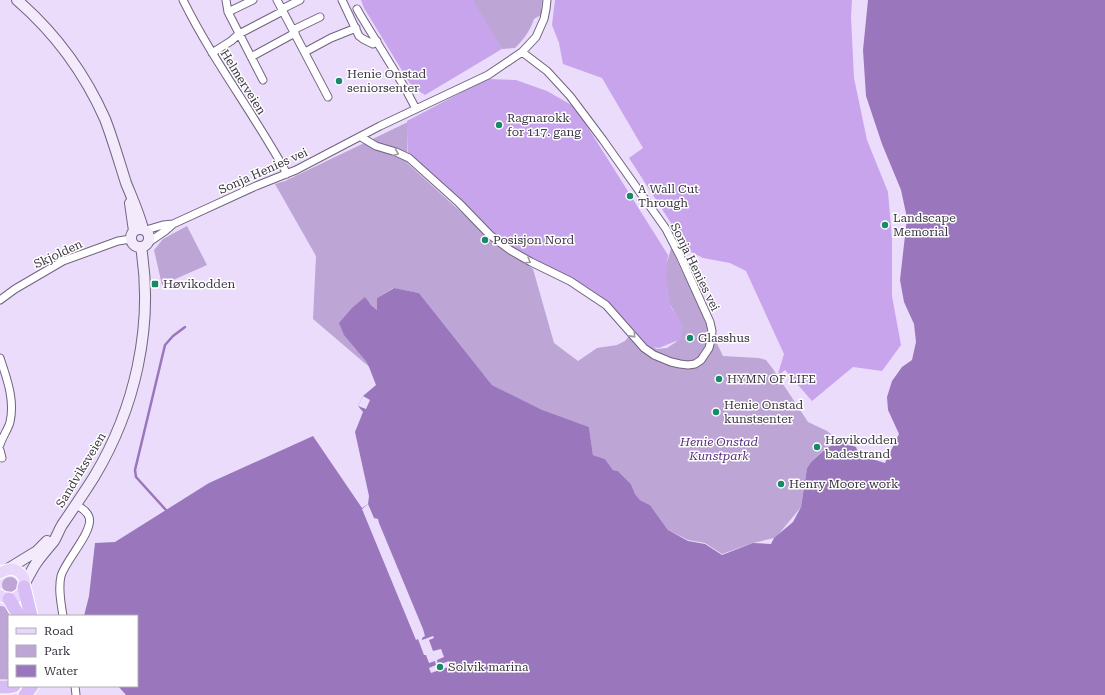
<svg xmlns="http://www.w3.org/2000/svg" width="1105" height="695" viewBox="0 0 1105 695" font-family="'Roboto Serif',serif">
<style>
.green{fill:#bda5d6}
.forest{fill:#c8a4ec}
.water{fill:#9a77bc}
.pier{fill:#ebdcfc}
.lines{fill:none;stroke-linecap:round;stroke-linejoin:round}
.stream{stroke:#9a77bc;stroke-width:2.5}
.street-casing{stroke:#70637f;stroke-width:9}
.secondary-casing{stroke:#70637f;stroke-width:12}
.primary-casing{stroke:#fff;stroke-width:13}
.highway-casing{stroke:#fff;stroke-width:15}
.street{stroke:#fff;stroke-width:7}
.secondary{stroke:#f3ebfc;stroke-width:10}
.primary{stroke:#e8d7fa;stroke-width:11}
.highway{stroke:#d8bcf6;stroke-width:13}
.oneway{stroke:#9c9aa0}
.poi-dot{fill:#198a69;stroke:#fff;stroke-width:1.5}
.labels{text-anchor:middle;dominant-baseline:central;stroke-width:3;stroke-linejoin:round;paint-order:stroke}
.poi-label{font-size:12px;fill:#3a3440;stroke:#fff;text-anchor:start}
.street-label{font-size:12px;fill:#3a3440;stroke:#fff}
.park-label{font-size:12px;font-style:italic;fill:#592b7e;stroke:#fff}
</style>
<rect width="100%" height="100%" fill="#ebdcfc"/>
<path class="green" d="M469,0H542L541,15L534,19C530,31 524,39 515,48L502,49Z
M408,122L407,163L493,241L533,269L554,343L578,361L597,348L617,345L625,341L635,329L648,344L657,349L667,348L676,342L681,335V324L666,297L664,274L671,248L723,356L759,358L766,360L773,369L808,422L827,431L839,440L822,451L811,462L807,468L801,507L778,535L774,538L753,543L722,554L705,543L688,540L668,530L650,505L640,500L635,494L631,484L618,471L613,470L605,459L593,455L589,427L542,411L492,385L419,293L393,288L377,298V310L368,302L365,360L368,366L313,319L316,256L275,184L285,181Z
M187,226L207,265L162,285L154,250L163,239Z
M2 585a8 8 0 1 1 16 0a8 8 0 1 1-16 0Z
M0,606L7,607L16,616H9V683H0Z"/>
<path class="forest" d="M361,0H473L502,49L425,95L412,87L364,8Z
M555,0H852L851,17L854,78L867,140L888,192L892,239V296L901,345L882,371L853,367L812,401L785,370L777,377L784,354L746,271L730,263L703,258L689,251L629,158L643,148L602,78L563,64L559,43L552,25Z
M487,79L516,80L547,91L575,107L668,255L666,277L671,307L682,324L681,339L659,348L646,346L607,303L498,241L408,155L407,121Z"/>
<path class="water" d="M868,0H1105V695H126L118,686H137V616H84L89,596L95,543L115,542L209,483L313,436L362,508L368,504L369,496L355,432L363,412L358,406L363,396L376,385L369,367L365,360L344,335L339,323L352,308L365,297L371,305L377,310V298L394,288L419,293L492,385L542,410L589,427L593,455L605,459L613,470L618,471L631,484L635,494L640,500L650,505L668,530L688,541L705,544L722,555L753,543L771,544L774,538L793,522L801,507L807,468L811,462L823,451L839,440L856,447L859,455L885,463L899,434L888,410L887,397L892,381L902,367L912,360L916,342L914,324L904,302L900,280L907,218L901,190L882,144L866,96L863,50Z"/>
<path class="pier" d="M363,396L370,400L366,409L358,406Z
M368,504L374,518L378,519L379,523L423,629L425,636L422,638V640L433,636L434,638L429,640L433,651L441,649L444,657L437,660L438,665L449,661L451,666L431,673L429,668L436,665L435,661L429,663L426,655H424L418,639L416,640L362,509Z"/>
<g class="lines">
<path class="stream" d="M166,510L136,477L135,470L165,345L173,336L185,327"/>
<g class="street-casing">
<path id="street" d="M183,0C213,61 255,115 287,174
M226,0L228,12L263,80
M277,0L328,97
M342,0L359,36L363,39L373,44L377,41
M282,9L300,0
M357,9L361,16L405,88L416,109
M228,12L253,0
M293,30L320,17
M305,52L331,38L356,28
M212,53L231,41L239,34L283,11
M251,57L295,33
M361,137L376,146L396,152L409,158L459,203L490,235L510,250L531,262L570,281L606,305L644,348L654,355L671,362L680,364L688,365L695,364L701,360L709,348L711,340L712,331L710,322L681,258L666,229L603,140L570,96L547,71L522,52
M146,230L163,225L173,224
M149,242L165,231L173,224L256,186L296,170L380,126L488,75L522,52L536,37L544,19L546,9L547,0
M0,300L15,289L63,261L118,241L131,239
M0,358C7,379 15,400 10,422C8,430 2,437 0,445
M0,450L2,458
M63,616C61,603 58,589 61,576C65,561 94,531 89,517C87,511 82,508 76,505
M75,686L76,695"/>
</g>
<g class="secondary-casing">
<path id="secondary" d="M17,0C54,32 85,74 105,119C113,140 119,161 126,183C132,198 139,213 143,229
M130,203L134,231
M131 238a9 9 0 1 1 18 0a9 9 0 1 1-18 0Z
M6,570L37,551L47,541
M25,583C29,576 32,569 37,562C42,555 48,548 54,541C57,536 59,530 62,525C73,509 84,493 94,477C135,409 154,326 141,247"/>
</g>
<g class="primary-casing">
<path id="primary" d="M0,573C5,570 10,568 15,570C35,578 20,609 0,595"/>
</g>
<g class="highway-casing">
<path id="highway" d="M24,587L31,616
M9,599L19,616
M0,687H9L14,686
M25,695L32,686"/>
</g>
<use href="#street" class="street"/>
<use href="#secondary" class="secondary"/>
<use href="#primary" class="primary"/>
<use href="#highway" class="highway"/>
</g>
<defs><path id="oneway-chevron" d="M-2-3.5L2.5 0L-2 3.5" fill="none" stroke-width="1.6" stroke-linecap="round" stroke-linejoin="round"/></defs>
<g class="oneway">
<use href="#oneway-chevron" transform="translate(396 153) rotate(21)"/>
<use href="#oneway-chevron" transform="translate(528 261) rotate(30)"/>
<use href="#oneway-chevron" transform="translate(633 335) rotate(48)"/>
</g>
<g class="poi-dot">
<circle cx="339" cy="81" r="4"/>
<circle cx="499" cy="125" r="4"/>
<circle cx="630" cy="196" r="4"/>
<circle cx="885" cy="225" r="4"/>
<circle cx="485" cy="240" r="4"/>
<rect x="151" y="280" width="8" height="8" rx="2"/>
<circle cx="690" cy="338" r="4"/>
<circle cx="719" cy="379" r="4"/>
<circle cx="716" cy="412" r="4"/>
<circle cx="817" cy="447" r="4"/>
<circle cx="781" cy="484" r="4"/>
<circle cx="440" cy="667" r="4"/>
</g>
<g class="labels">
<g class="poi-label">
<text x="347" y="74">Henie Onstad<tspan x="347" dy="14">seniorsenter</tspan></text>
<text x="507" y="118">Ragnarokk<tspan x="507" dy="14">for 117. gang</tspan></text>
<text x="638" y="189">A Wall Cut<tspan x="638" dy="14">Through</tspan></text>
<text x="893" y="218">Landscape<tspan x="893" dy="14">Memorial</tspan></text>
<text x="493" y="240">Posisjon Nord</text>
<text x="163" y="284">Høvikodden</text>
<text x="698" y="338">Glasshus</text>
<text x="727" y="379">HYMN OF LIFE</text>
<text x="724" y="405">Henie Onstad<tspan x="724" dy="14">kunstsenter</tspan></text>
<text x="825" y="440">Høvikodden<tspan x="825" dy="14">badestrand</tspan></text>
<text x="789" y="484">Henry Moore work</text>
<text x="448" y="667">Solvik marina</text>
</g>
<g class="street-label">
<text transform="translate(243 82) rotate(58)">Helmerveien</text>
<text transform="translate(263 171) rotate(-24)">Sonja Henies vei</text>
<text transform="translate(58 254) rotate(-25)">Skjolden</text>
<text transform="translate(695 267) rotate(64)">Sonja Henies vei</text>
<text transform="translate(81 470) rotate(-59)">Sandviksveien</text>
</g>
<g class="park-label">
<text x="719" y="442">Henie Onstad<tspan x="719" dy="14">Kunstpark</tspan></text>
</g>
</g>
<rect x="8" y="615" width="130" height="72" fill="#ffffff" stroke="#b0aeb3"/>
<rect x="16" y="628" width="20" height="6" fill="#e8d7fa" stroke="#b0aeb3"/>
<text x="44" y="635" font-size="12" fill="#3a3440">Road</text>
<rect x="16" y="645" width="20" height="12" fill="#bda5d6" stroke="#b0aeb3"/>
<text x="44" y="655" font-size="12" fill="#3a3440">Park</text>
<rect x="16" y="665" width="20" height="12" fill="#9a77bc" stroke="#b0aeb3"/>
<text x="44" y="675" font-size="12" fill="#3a3440">Water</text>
</svg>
